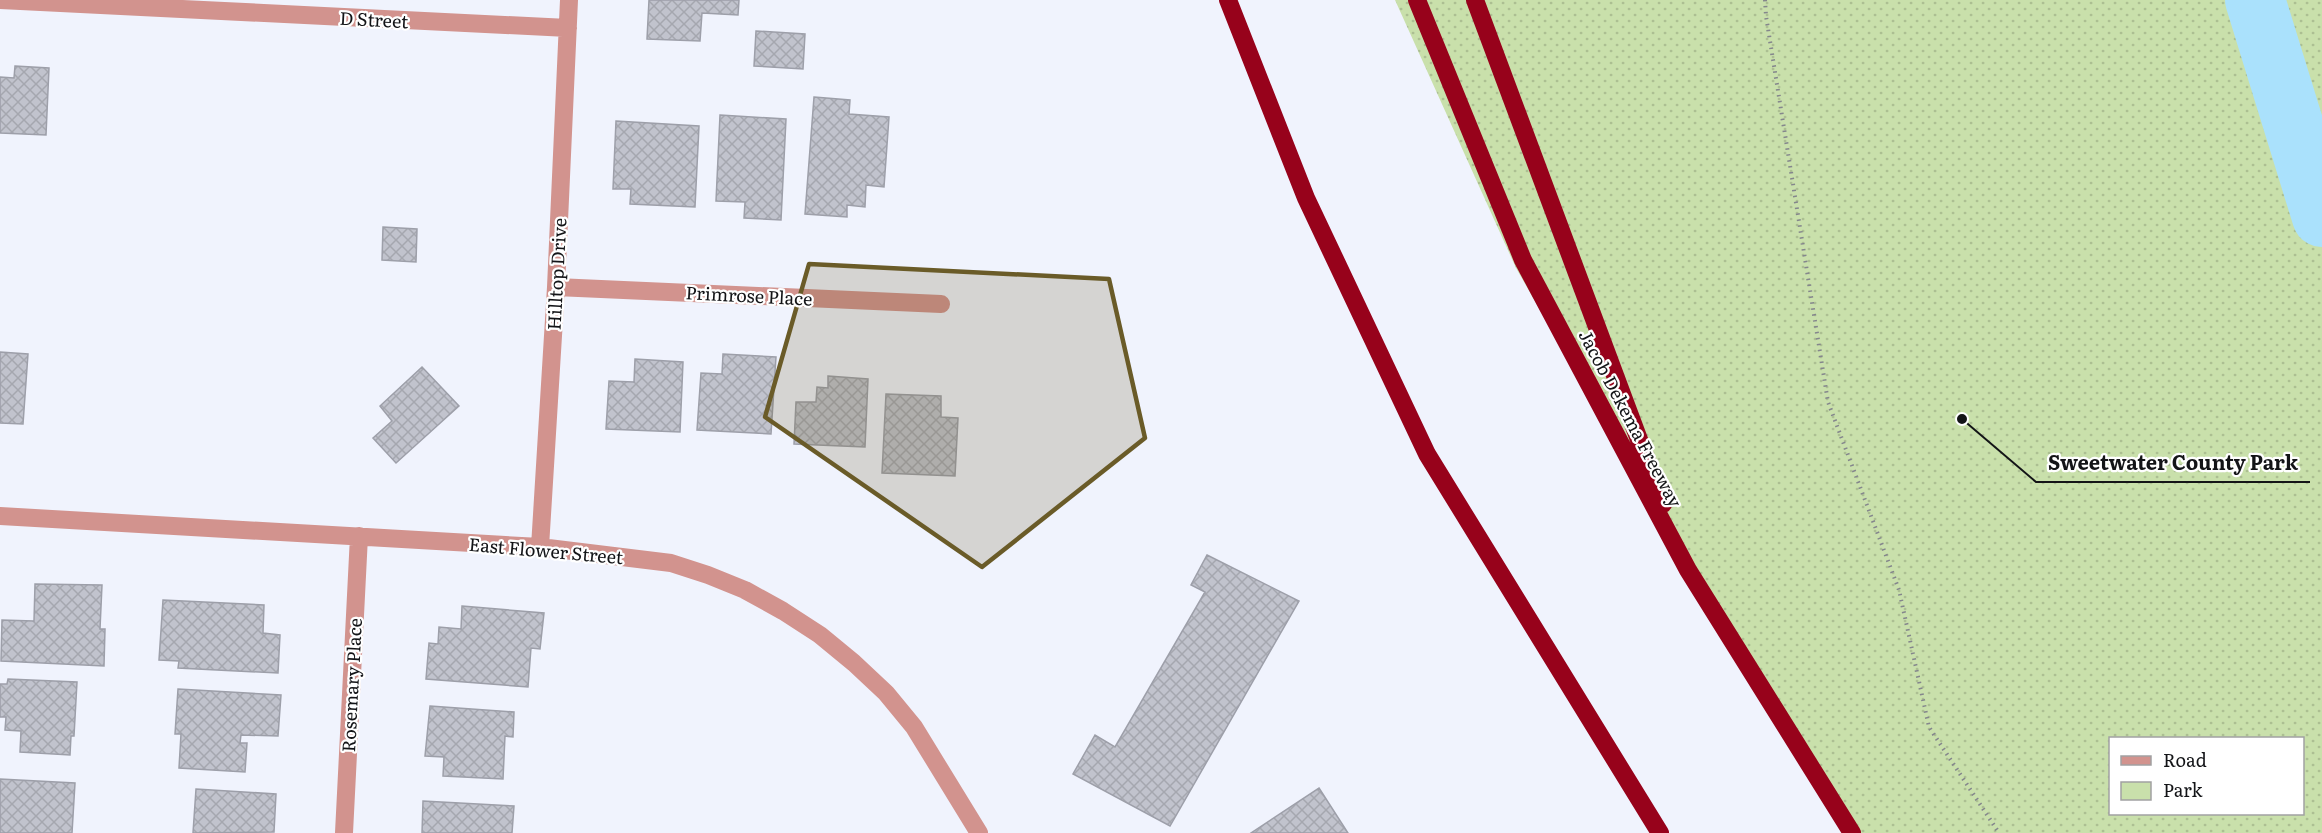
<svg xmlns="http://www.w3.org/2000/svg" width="2322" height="833" viewBox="0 0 2322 833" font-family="Literata,serif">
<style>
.green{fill:url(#green-dots);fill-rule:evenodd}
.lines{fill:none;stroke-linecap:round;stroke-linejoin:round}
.river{stroke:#aae1fc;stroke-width:60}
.building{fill:url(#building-cross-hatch);stroke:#9d9fa9;stroke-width:1.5}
.path{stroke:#84868c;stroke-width:4;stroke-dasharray:1.5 4.5;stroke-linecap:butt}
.minor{stroke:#d2938e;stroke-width:18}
.highway{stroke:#97021b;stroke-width:18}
.marked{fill:#6a5b28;fill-opacity:0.2;stroke:#6a5b28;stroke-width:4.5;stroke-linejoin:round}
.labels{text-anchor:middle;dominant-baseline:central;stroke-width:4.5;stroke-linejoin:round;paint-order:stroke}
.street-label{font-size:18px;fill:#131417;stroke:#fff}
.leader{fill:none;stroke:#131417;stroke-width:2}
.callout-dot{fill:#131417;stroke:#fff;stroke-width:2}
.callout-label{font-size:20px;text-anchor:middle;font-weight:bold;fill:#131417;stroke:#fff;stroke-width:4.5;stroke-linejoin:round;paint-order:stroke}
</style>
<defs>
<pattern id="green-dots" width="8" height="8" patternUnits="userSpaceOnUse" patternTransform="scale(1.5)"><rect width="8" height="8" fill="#c9e0ab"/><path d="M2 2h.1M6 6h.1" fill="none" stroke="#acbf92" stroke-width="1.8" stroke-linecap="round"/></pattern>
<pattern id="building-cross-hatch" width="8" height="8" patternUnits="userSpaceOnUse" patternTransform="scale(1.5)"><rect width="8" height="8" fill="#c1c3cd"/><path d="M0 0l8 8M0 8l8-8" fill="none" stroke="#a5a7af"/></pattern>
</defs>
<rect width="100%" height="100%" fill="#f0f3fd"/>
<path class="green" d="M1395,0H2322V833H1851L1688,570L1516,268ZM2110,738H2302V814H2110Z"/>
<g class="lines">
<path class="river" d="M2255,0L2322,217"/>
</g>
<path class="building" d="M649,0H739L738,15L702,13L700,41L647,39Z
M756,31L805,34L803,69L754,66Z
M15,66L49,68L46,135L0,133V77L14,78Z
M814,97L850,100L849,114L889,117L884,187L866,185L865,207L847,205V217L805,214Z
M720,115L786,119L781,220L744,218L745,202L716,201Z
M616,121L699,126L695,207L630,204L631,189H613Z
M383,227L417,229L416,262L382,260Z
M0,352L28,354L23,424L0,423Z
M723,354L776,357L771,434L697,430L701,373L722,374Z
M635,359L683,362L680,432L606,429L609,381L634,382Z
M422,367L459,406L396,463L373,438L392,421L380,406Z
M828,376L868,379L865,447L794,444L796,402H816L817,387L828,388Z
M886,394L941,396V417L958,418L955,476L882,473Z
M1207,555L1299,601L1170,826L1073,774L1095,735L1115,747L1205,592L1191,585Z
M35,584L102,585L100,629H105L104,666L1,661L2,620L34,621Z
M163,600L264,605L263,633L280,635L278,673L178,668L179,661L159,660Z
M462,606L544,613L540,649L531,648L528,687L426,679L429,643L438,644L439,627L461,629Z
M8,679L77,682L74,736H71L70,755L20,752L21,731L5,730L6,717H0V684H7Z
M178,689L281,695L278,736L241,735L240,743H247L245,772L179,768L181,734H175Z
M430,706L514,712L513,737L505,736L503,779L443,776L444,757L425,756Z
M0,779L75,783L72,833H0Z
M1319,788L1348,833H1251Z
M196,789L276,794L274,832L193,833Z
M423,801L514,806L512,833H422Z"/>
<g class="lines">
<path class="path" d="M1765,0L1766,16L1828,402L1899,590L1929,727L1999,833"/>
<path class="minor" d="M0,0L568,28
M556,287L941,304
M0,516L540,547L671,563L708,575L745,590L783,611L820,635L854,663L886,693L914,727L979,833
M540,547L556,287L569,0
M344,833L359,536"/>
<path class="highway" d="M1228,0L1306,198L1427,454L1660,833
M1417,0L1523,260L1688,570L1852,833
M1475,0L1663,504"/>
</g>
<path class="marked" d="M809,264L1109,279L1145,438L982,567L765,417Z"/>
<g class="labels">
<g class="street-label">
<text transform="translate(374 19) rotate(3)">D Street</text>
<text transform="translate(556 274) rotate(-87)">Hilltop Drive</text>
<text transform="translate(749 295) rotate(3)">Primrose Place</text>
<text transform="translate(1631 418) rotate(62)">Jacob Dekema Freeway</text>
<text transform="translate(546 550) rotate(5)">East Flower Street</text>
<text transform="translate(351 685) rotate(-87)">Rosemary Place</text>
</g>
</g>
<path class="leader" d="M1962 419L2036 482H2310"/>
<circle class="callout-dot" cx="1962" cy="419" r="6"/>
<g class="callout-label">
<text x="2173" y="470">Sweetwater County Park</text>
</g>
<rect x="2109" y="737" width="195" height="78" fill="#ffffff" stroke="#a1a1a2" stroke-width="1.5"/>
<rect x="2121" y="756" width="30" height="9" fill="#d2938e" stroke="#a1a1a2" stroke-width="1.5"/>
<text x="2163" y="767" font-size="18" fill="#131417">Road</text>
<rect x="2121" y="782" width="30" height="18" fill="#c9e0ab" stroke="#a1a1a2" stroke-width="1.5"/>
<text x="2163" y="797" font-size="18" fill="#131417">Park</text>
</svg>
